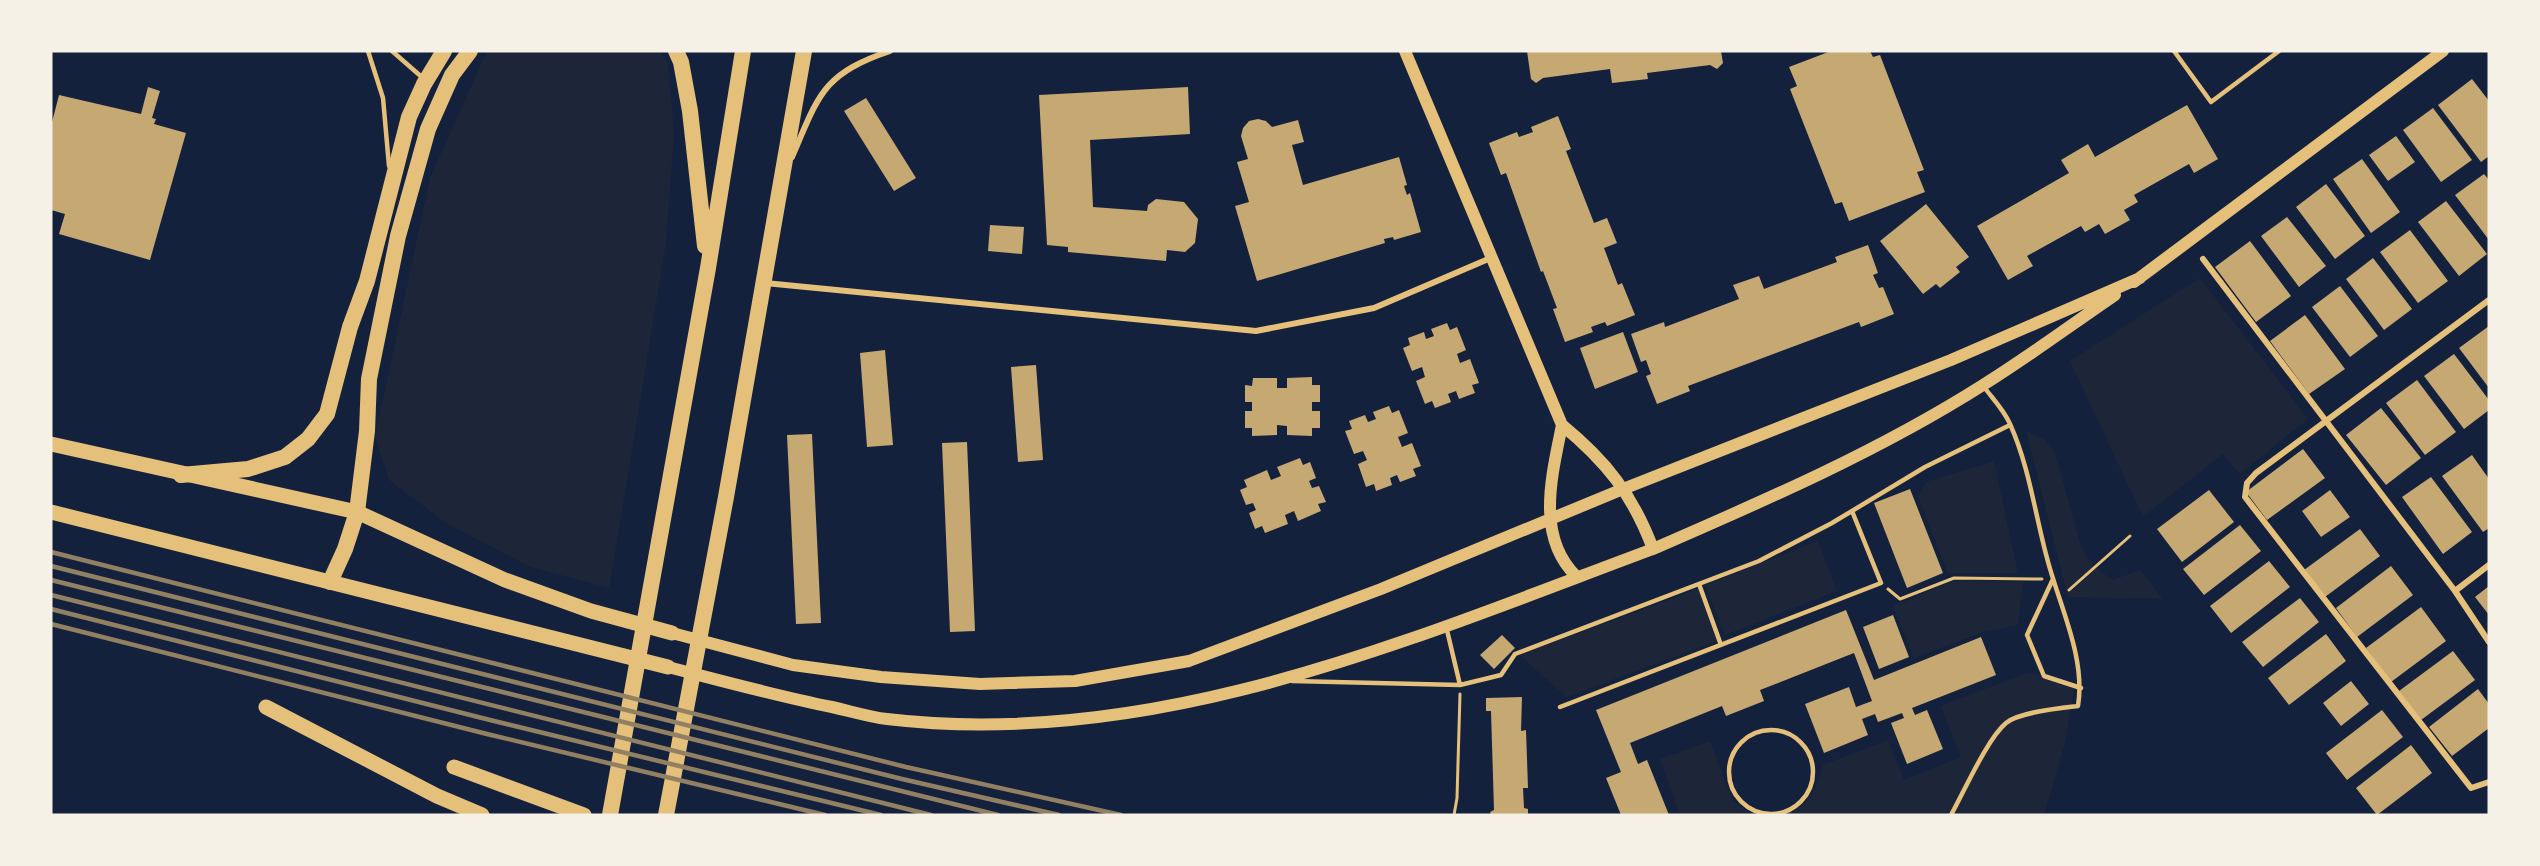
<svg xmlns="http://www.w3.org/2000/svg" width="2540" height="866" viewBox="0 0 2540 866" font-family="Helvetica,sans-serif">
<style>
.green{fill:#1d2539}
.building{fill:#c6a872}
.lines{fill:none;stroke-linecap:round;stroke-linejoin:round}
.path{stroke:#e5c07b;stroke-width:3}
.service{stroke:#e5c07b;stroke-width:4.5}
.minor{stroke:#e5c07b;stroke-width:6}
.secondary{stroke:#e5c07b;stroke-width:12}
.primary{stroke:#e5c07b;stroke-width:15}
.trunk{stroke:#e5c07b;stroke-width:16}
.rail{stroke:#918062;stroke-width:4.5}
</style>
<rect width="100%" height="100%" fill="#14213d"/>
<path class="green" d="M487,51H659L668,62L674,133L666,244L609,588L531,567L449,525L389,480L375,437L430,178Z
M2200,278L2308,419L2240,474L2223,454L2143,517L2070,361Z
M2026,431L2044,439L2054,450L2081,546L2093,566L2113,580L2140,570L2163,599L2068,597Z
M1994,461L2018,573H1948L1918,496L1926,482Z
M1818,541L1837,591L1725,635L1705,585Z
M1954,581L2023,582L2018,625L1983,632L1914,658L1893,606Z
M1698,589L1717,641L1566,697L1520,655Z
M2029,672L2074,688L2066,739L2044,815H1790C1810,803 1818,787 1823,765L1888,740L1904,780L1961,757L1941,706Z
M1710,741L1733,801L1752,815H1680L1660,759Z"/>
<path class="building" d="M1527,51H1721L1723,63L1717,69L1710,65L1647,73L1648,79L1612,83L1610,69L1543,78L1536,83L1531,79Z
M1831,51H1870L1873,57L1880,55L1924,170L1917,172L1925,192L1849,221L1842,202L1835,204L1790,89L1797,86L1789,67Z
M2472,79L2489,101V156L2481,162L2438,105Z
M148,87L160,91L152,118L156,119L154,124L186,133L150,260L59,234L65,214L51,210V126L59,95L141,114Z
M1188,87L1190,134L1090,140L1093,207L1147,211L1148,205L1156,199L1184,202L1198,219L1195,243L1185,252L1167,250L1166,261L1068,252V247L1047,245L1039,95Z
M866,98L916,178L894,191L844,111Z
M2187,105L2218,159L2194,173L2189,164L2134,195L2138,202L2124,210L2130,220L2105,234L2099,224L2085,232L2081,226L2027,256L2033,266L2008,280L1977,226L2069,173L2061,160L2088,144L2095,157Z
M2433,108L2472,160L2441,182L2403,130Z
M1558,116L1571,149L1566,151L1594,223L1607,218L1617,243L1604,248L1618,285L1622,283L1635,315L1607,326L1605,322L1591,327L1593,332L1565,342L1553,309L1557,308L1543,271L1541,272L1506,173L1501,175L1489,143L1517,132L1519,137L1533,132L1531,127Z
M1258,119L1266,121L1272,127L1298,120L1304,142L1292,145L1303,185L1399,157L1407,185L1404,186L1407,195L1410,193L1421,232L1394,240L1393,237L1384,239L1385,243L1257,281L1235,206L1249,202L1237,162L1248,159L1241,136L1243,128L1249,121Z
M2396,136L2415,162L2388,181L2369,155Z
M2362,159L2400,212L2371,233L2333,179Z
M2484,174L2489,180V240L2455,195Z
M2326,184L2365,236L2335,259L2296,207Z
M2446,201L2487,254L2459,276L2418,222Z
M1926,204L1969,257L1956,267L1960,272L1940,288L1936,284L1923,294L1880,241Z
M2287,217L2326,266L2299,287L2261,236Z
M990,225L1024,227L1022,254L988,251Z
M2410,230L2448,281L2418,303L2380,252Z
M2250,241L2291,296L2256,322L2215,267Z
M1868,245L1878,273L1873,275L1879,288L1883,287L1894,314L1861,327L1859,322L1688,386L1690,391L1657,404L1646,376L1651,374L1646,360L1641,362L1631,334L1664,322L1665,327L1739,299L1733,285L1759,276L1764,289L1837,262L1835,257Z
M2373,258L2412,309L2384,330L2346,279Z
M2340,286L2378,336L2350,357L2312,307Z
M2305,315L2345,369L2309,394L2270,341Z
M1447,323L1450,330L1457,327L1466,350L1457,354L1460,363L1470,359L1479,383L1472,385L1475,393L1459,399L1456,391L1448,394L1451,402L1435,408L1432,401L1425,404L1416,381L1425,377L1422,367L1412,371L1403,348L1410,345L1408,338L1424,332L1426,339L1434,336L1431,329Z
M2489,326V388L2459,348Z
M1623,332L1638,372L1595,389L1580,348Z
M885,350L893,445L867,447L860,353Z
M2454,354L2489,400V410L2464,429L2424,376Z
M1036,365L1043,460L1018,462L1011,367Z
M1312,377V385H1320V402H1312V411H1320V428H1312V436L1287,435V426L1277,425V435L1252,436V428H1245V411H1252V402H1245V385L1252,386L1253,378H1277V388H1287V378Z
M2417,380L2456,432L2425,455L2386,403Z
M1389,406L1392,413L1399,410L1408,433L1398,437L1402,447L1412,443L1421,466L1413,469L1416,476L1400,482L1397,475L1390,478L1392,485L1376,491L1374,484L1366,487L1358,464L1367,460L1363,451L1354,454L1345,431L1352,429L1349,421L1365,415L1368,422L1376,419L1373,412Z
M2381,408L2421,458L2386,485L2346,435Z
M812,434L821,623L796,624L787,435Z
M967,442L975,631L950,632L942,443Z
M2303,449L2325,478L2267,520L2246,492Z
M2472,455L2489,479V528L2483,532L2442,476Z
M1300,458L1303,465L1310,462L1316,478L1309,481L1312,488L1319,486L1326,502L1318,504L1321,511L1298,521L1294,511L1285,515L1288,524L1265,533L1262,526L1255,529L1249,513L1256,510L1253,503L1246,505L1240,490L1247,487L1244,480L1267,470L1271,480L1281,476L1277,467Z
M2431,477L2472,532L2443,554L2402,497Z
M1910,489L1943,573L1907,588L1874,503Z
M2209,490L2234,522L2182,562L2157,529Z
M2330,490L2350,517L2321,537L2302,511Z
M2240,525L2261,551L2204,595L2183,569Z
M2360,529L2380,556L2325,597L2304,570Z
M2269,561L2290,587L2231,633L2210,606Z
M2391,566L2413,595L2357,637L2336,608Z
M2489,586V615L2475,597Z
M2300,598L2319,622L2263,667L2242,642Z
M2421,607L2446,641L2391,682L2366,648Z
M1846,610L1874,680L1981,637L1996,675L1912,708L1915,715L1927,710L1943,749L1907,764L1891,723L1904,718L1902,713L1878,722L1875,714L1862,719L1868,735L1824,753L1805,704L1849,687L1856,707L1872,701L1854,653L1760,690L1764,701L1726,716L1722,706L1630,743L1638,764L1647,760L1669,815H1621L1606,778L1621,772L1596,710Z
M1893,615L1909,657L1879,669L1863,627Z
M2326,634L2346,661L2289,705L2268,678Z
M1502,635L1515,648L1494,669L1480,655Z
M2453,651L2475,680L2421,720L2399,691Z
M2351,681L2369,704L2341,726L2323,703Z
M2478,689L2489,704V728L2452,756L2429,727Z
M1522,697L1521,731L1526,730L1528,788H1523L1524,808L1528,809V815H1491L1490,812L1494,810L1491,711H1486V698Z
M2382,710L2403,737L2347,780L2326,753Z
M2411,745L2432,773L2377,815L2356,788Z"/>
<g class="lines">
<path class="path" d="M1888,589L1900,599L1954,578L2042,579
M2069,590L2130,536
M1454,815L1457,798L1460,694"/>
<path class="service" d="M368,51L383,98L389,166
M392,51L424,79
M2174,51L2211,102L2279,51
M2053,579L2027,635L2044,676L2081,688
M1699,584L1721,645
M1446,626L1460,685
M1292,681L1460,685L1501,675L1515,654L1759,561L1832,523L1925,467L2010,425
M1560,707L1881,583L1852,511
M1729 772a42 42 0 1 1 84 0a42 42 0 1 1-84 0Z
M1951,815C1964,792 1987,739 2006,723C2019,712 2061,708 2078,706C2086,657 2059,605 2047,558C2035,514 2029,466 2010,424C2004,410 1993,399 1984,387"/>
<path class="minor" d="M792,157C819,95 822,74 890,51
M2203,259L2455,591L2489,642
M765,283L1256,331L1374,308L1493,257
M2489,300L2256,473L2247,483L2245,497L2471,788L2489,782
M2455,591L2489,565"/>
<path class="secondary" d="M2134,282L2443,51
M1562,425C1552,475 1535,537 1577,577
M1653,549C1766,500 1879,451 1983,385C2028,357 2071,325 2115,295
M672,633L793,665L881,677L980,684L1075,681L1189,661L1381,589L1623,489L1951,360L2140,278
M668,667C722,681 777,696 832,707C850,711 869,717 887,719C1155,751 1408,640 1653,549C1633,495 1606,461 1562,425L1405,51"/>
<path class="primary" d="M51,444L357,512L505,580L591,611L672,633
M51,512L668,667
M266,707L437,796L482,815
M454,767L584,815"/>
<path class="trunk" d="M676,51L681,62L690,111L705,246
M181,475L248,469L285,457L308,439L327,414L350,327L367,281L409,117L424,84L444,51
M330,582L345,549L357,512L367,431L369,379L398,236L428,129L452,75L470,51
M610,815L708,268L743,51
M666,815L726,497L804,51"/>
<path class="rail" d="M51,552L906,767L1121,815
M51,566L902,779L1059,815
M51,580L998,815
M51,595L931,815
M51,609L490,720L881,815
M51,624L487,734L825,815"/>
</g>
<rect width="2540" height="866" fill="none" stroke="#f6f1e7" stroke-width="105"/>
</svg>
